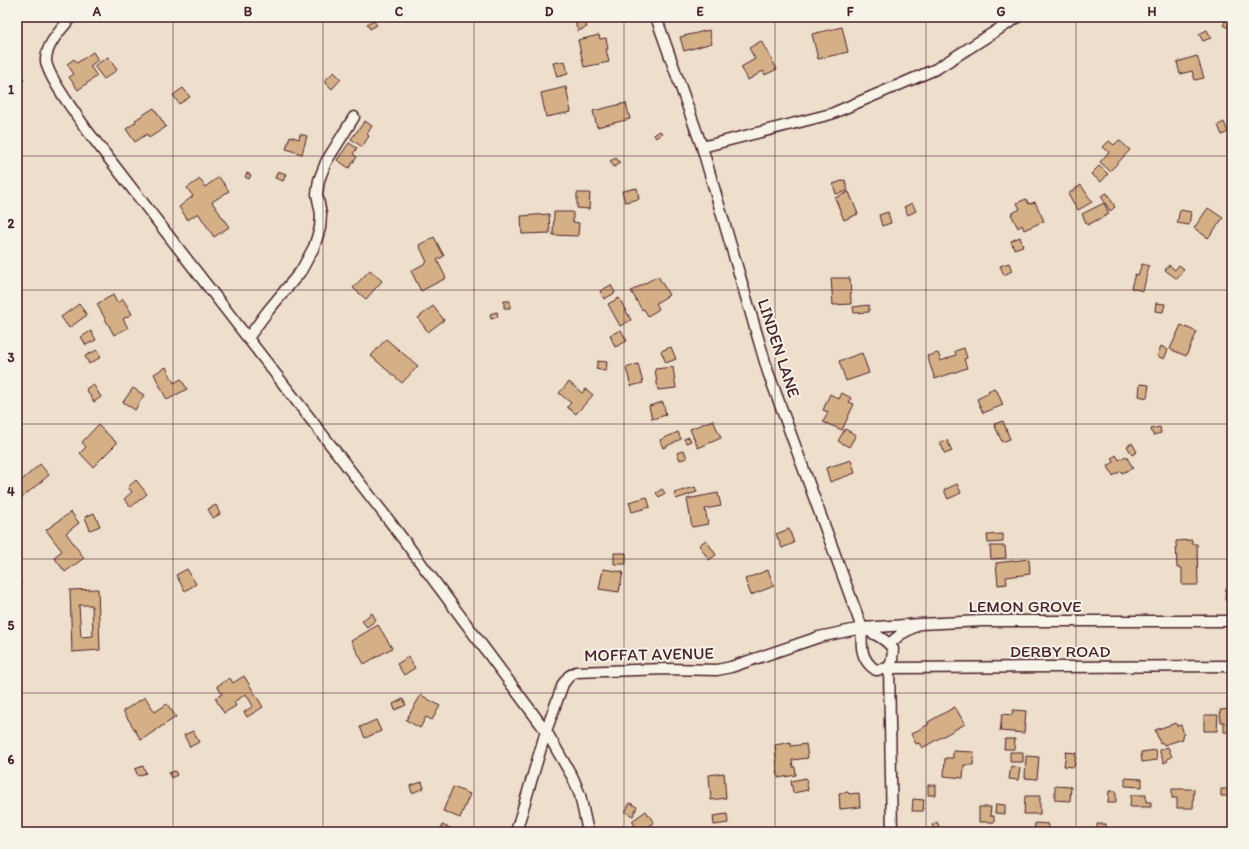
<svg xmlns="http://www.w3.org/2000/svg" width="1249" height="849" viewBox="0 0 1249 849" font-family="Itim,sans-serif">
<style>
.building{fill:#d5b087;stroke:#4a1f2b;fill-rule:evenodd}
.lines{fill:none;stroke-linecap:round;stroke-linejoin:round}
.minor-casing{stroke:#4a1f2b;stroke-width:13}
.minor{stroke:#f7f3e8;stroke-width:10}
.grid{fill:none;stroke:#4a1f2b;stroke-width:1;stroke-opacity:0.55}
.labels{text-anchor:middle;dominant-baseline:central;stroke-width:4;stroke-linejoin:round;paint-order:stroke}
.street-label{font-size:17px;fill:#4a1f2b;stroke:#f7f3e8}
.neatline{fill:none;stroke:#4a1f2b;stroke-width:1.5}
.grid-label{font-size:13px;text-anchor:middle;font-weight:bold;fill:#4a1f2b}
</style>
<rect width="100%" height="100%" fill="#eddfcb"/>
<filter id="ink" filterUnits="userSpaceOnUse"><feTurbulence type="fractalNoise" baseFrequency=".025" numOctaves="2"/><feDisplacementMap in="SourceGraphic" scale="8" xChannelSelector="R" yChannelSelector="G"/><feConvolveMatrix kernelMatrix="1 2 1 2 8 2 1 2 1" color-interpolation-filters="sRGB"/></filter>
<g filter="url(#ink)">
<path class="building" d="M1228,17H1232V30L1223,25Z
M373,20L377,25L370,29L367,24Z
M584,20L587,27L578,31L575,23Z
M842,27L848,52L818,59L812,34Z
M709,30L712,43L684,51L680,37Z
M1207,30L1211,38L1203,41L1199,34Z
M599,35L600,39L606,38L608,49H606L609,62L584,67L578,40Z
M761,41L777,69L765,75L763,71L748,80L741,67L755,59L749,48Z
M93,52L98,60L90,66L97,76L78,90L69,77L74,74L67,64L74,59L77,63Z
M1197,56L1204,78L1195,80L1192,71L1180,74L1177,62Z
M108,57L117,70L104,79L94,66Z
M565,61L568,74L557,77L553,63Z
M17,67L24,80L18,84L17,83Z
M334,72L341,79L332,89L324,81Z
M566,87L571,112L546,117L541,93Z
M183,88L190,97L179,104L173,95Z
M626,103L630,119L597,127L593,111Z
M154,108L166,127L149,138L147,134L135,142L126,129L136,122L135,120Z
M365,121L372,126L367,134L369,136L362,147L351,139Z
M1224,122L1228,132L1222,135L1218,125Z
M660,131L662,133L656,138L654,135Z
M300,134L307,136L302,154L286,149L290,136L299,139Z
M1119,140L1130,150L1110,171L1100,162L1109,152L1103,147L1109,141L1114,145Z
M349,143L357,148L353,154L357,157L349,168L337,160Z
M616,158L620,163L614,167L610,161Z
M1099,166L1108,174L1101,182L1091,174Z
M278,171L286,174L283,181L275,178Z
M247,173L251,175L249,179L245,177Z
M219,177L229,191L212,202L229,227L214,237L198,213L188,220L179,207L193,196L187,188L200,179L205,187Z
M845,180L848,191L836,194L833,184Z
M1081,185L1092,202L1078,210L1068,194Z
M637,188L639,199L625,202L622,191Z
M849,192L858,214L844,220L835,198Z
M577,193H590L589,209L577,208Z
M1107,193L1115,207L1110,211L1101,196Z
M1026,199L1029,204L1035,202L1044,221L1024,230L1022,225L1018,228L1011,214L1020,209L1017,203Z
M912,203L916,211L908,215L904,207Z
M1104,203L1109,214L1087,225L1082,214Z
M1208,208L1223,218L1208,238L1194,228Z
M1180,210L1191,212L1189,225L1177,223Z
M554,212H573V222L579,223L578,236L553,235Z
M888,212L891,223L882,226L879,215Z
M549,214L550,233L522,234L521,216Z
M434,237L444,256L437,260L446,278L421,291L411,271L427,262L419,245Z
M1020,237L1023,246L1014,249L1011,241Z
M1009,263L1012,271L1004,275L1000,266Z
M1142,264L1149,266L1143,291L1131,288L1135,274L1138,275Z
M1169,265L1175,270L1179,265L1184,269L1177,279L1165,270Z
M370,270L382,281L366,299L353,288Z
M658,276L669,295L656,303L659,309L648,316L644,309L642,310L631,291Z
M831,278H850L851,304L833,305Z
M611,285L615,293L604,299L600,291Z
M113,295L117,303L123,299L132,314L123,319L128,328L114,335L97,304Z
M619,298L631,320L620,326L608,304Z
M504,301H510V308H504Z
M1156,303L1165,304L1163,312L1155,311Z
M79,304L87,315L69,328L61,317Z
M869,305V312L854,313L853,307Z
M433,306L444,320L428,332L418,318Z
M497,312L498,317L491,319L490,314Z
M1181,325L1197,332L1186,356L1170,349Z
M621,330L627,341L615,347L610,335Z
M91,331L96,340L86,345L81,337Z
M386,339L418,366L402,383L371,356Z
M1161,346L1168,350L1164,359L1157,356Z
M671,347L676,359L666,363L661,351Z
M964,348L967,358L964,359L967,368L935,379L927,356L938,353L941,361L956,355L955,351Z
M97,350L101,357L89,364L85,356Z
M862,353L869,373L846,381L839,361Z
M598,361L607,362L606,371L596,369Z
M638,364L643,383L631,386L626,368Z
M166,367L174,383L181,379L187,389L167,400L154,374Z
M673,367L676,388L658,390L655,369Z
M569,382L582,393L586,389L593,395L576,414L567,407L571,403L559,393Z
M93,384L101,397L94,402L86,389Z
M1140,384L1149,385L1147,398L1139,396Z
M133,388L144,395L135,410L123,402Z
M994,388L995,391H997L1003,405L983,413L977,399L989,393L988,391Z
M842,393L851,398L849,402L854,404L842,430L823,422L828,412L823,410L830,394L839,399Z
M663,402L666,415L652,419L649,406Z
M713,420L721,438L698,448L690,429Z
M1003,421L1010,439L1002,442L994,424Z
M98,425L117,443L93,467L80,453L86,447L82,442Z
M1160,427L1161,433L1153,435L1151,429Z
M845,429L856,435L849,447L838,441Z
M678,432L681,439L663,448L660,440Z
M689,437L691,441L686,443L684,439Z
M947,440L952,451L945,454L940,442Z
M1132,443L1137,452L1132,455L1127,446Z
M684,450L687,458L680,460L677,453Z
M1116,455L1119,460L1126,456L1133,468L1122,473L1121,471L1113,476L1108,466L1114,462L1112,458Z
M851,460L855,473L830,482L826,468Z
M40,464L49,475L19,500L17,497V477L21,481Z
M136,480L147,494L131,507L124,499L132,492L128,487Z
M957,484L961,493L948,499L944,490Z
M695,487L697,492L676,499L674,493Z
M662,489L665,493L659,497L656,493Z
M718,493L721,506L705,509L708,524L692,527L687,499Z
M647,497L650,507L632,512L629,502Z
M216,505L220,514L213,518L208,509Z
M71,512L79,523L66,533L84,558L65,572L54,557L62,551L46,530Z
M94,513L100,526L90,530L85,517Z
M789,529L794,543L782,548L776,534Z
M1003,534V542L988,543L987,535Z
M706,540L716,555L709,560L699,545Z
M1192,540V544H1197L1198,585H1182V568H1177L1176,541Z
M990,546H1005L1006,558L991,559Z
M614,553H626V564H614Z
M1029,559L1030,574L1006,577L1007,584L998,585L996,563Z
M17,566L21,584L17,585Z
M187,569L196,584L185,591L176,575Z
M603,569L623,572L619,592L599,589Z
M768,570L774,586L751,595L745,579Z
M1226,588L1232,589V601L1225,600Z
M98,589L100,650L72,652L70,590ZM79,605H92L93,636L81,637Z
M372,613L376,620L367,627L362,621Z
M378,625L392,648L364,664L351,641Z
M408,657L415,668L404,675L397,664Z
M244,676L263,707L247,717L244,712L253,706L246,694L234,702L236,706L224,713L215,698L222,694L217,686L230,678L233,683Z
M421,695L440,706L432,720L426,717L420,728L406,720Z
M145,697L155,712L167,704L176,717L141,740L123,711Z
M403,699L406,705L395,710L393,704Z
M955,707L965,724L922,748L919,743L916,744L911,734L929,724L928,722Z
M1232,709V732H1224V722H1221L1220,710Z
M1013,710L1026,711L1024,733L1000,731L1002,714L1012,715Z
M1204,715H1218L1217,731H1204Z
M376,720L381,731L365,738L360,727Z
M1176,723L1177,726L1181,725L1184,734L1182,735L1183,739L1164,745L1162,742L1160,743L1155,730Z
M193,731L199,742L190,747L184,735Z
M1005,739H1015L1014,749H1004Z
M791,742V746L806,744L808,758L792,760L793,767H795L796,775L778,778L775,745Z
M1168,747L1172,757L1167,759L1168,761L1164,763L1159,750Z
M1156,750L1157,760L1142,762L1141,752Z
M953,751L974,752L973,765H964L963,778L944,776L945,758H953Z
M1010,752H1023V762H1010Z
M1066,752L1076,753L1074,767L1064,766Z
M1026,756L1039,757L1037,779L1025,778Z
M143,766L146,773L138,776L135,769Z
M1011,766L1020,768L1018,780L1009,779Z
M175,771L177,775L171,778L169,773Z
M724,773L726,798L711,800L709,775Z
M806,778L808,790L793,793L791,781Z
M1125,778L1142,779V787L1125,786Z
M422,782L424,788L412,793L410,786Z
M928,785H936V795H928Z
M1055,786L1071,787L1070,801L1055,800Z
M453,787L470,794L460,818L443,811Z
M1172,789H1194L1193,808H1177V798H1172Z
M1221,789H1232V796H1221Z
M1109,791H1116V803H1108Z
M848,792L849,794L859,793L860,807L840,809L839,793Z
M1131,795H1146V802H1151V807H1130Z
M1025,796H1040V814H1024Z
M913,799L924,800L923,811H912Z
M630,803L637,807L633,816L625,812Z
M996,804L1005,805V814L995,813Z
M979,807H991L990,816H994V822H979Z
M646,811L654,823L639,832L632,821Z
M727,814L728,823L714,825L713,816Z
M937,822L942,832H935L932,825Z
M1035,823L1048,824V832H1034Z
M1097,824H1106V830L1097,831Z
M442,825L452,829L451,832H440Z
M1082,830H1095V832H1083Z"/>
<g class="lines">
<g class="minor-casing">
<path id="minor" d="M71,17C62,29 47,43 46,59C45,74 77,115 86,129L391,523L546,731L573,778L580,795L588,832
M656,17L702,147L768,372L862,628C861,645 860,660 876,670L889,668L1232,666
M702,147L831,114L936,69L1018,17
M248,338L267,312L301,271L314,247L320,228L321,214L317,194L319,180L326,162L354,117
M864,629C875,634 886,639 893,649L892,660L889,668L892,832
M889,644L901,634L916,626
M516,832L546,731L563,684L569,676L576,672L666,669L717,670L731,667L819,637L862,628L920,624L983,621H1232"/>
</g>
<use href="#minor" class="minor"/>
</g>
</g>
<path class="grid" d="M173,17V832M323,17V832M474,17V832M624,17V832M775,17V832M926,17V832M1076,17V832M17,156H1232M17,290H1232M17,424H1232M17,559H1232M17,693H1232"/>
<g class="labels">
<g class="street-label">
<text transform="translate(779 348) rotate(72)">LINDEN LANE</text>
<text x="1025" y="606">LEMON GROVE</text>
<text x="1060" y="651">DERBY ROAD</text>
<text transform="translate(649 654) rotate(-1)">MOFFAT AVENUE</text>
</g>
</g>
<rect width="1249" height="849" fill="none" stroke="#f7f3e8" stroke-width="44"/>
<rect x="22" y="22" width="1205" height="805" class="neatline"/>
<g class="grid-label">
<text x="97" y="16">A</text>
<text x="248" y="16">B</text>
<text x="399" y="16">C</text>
<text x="549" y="16">D</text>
<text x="700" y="16">E</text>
<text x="850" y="16">F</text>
<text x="1001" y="16">G</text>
<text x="1152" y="16">H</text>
<text x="11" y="94">1</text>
<text x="11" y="228">2</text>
<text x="11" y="362">3</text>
<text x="11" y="496">4</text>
<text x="11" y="630">5</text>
<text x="11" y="764">6</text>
</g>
</svg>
